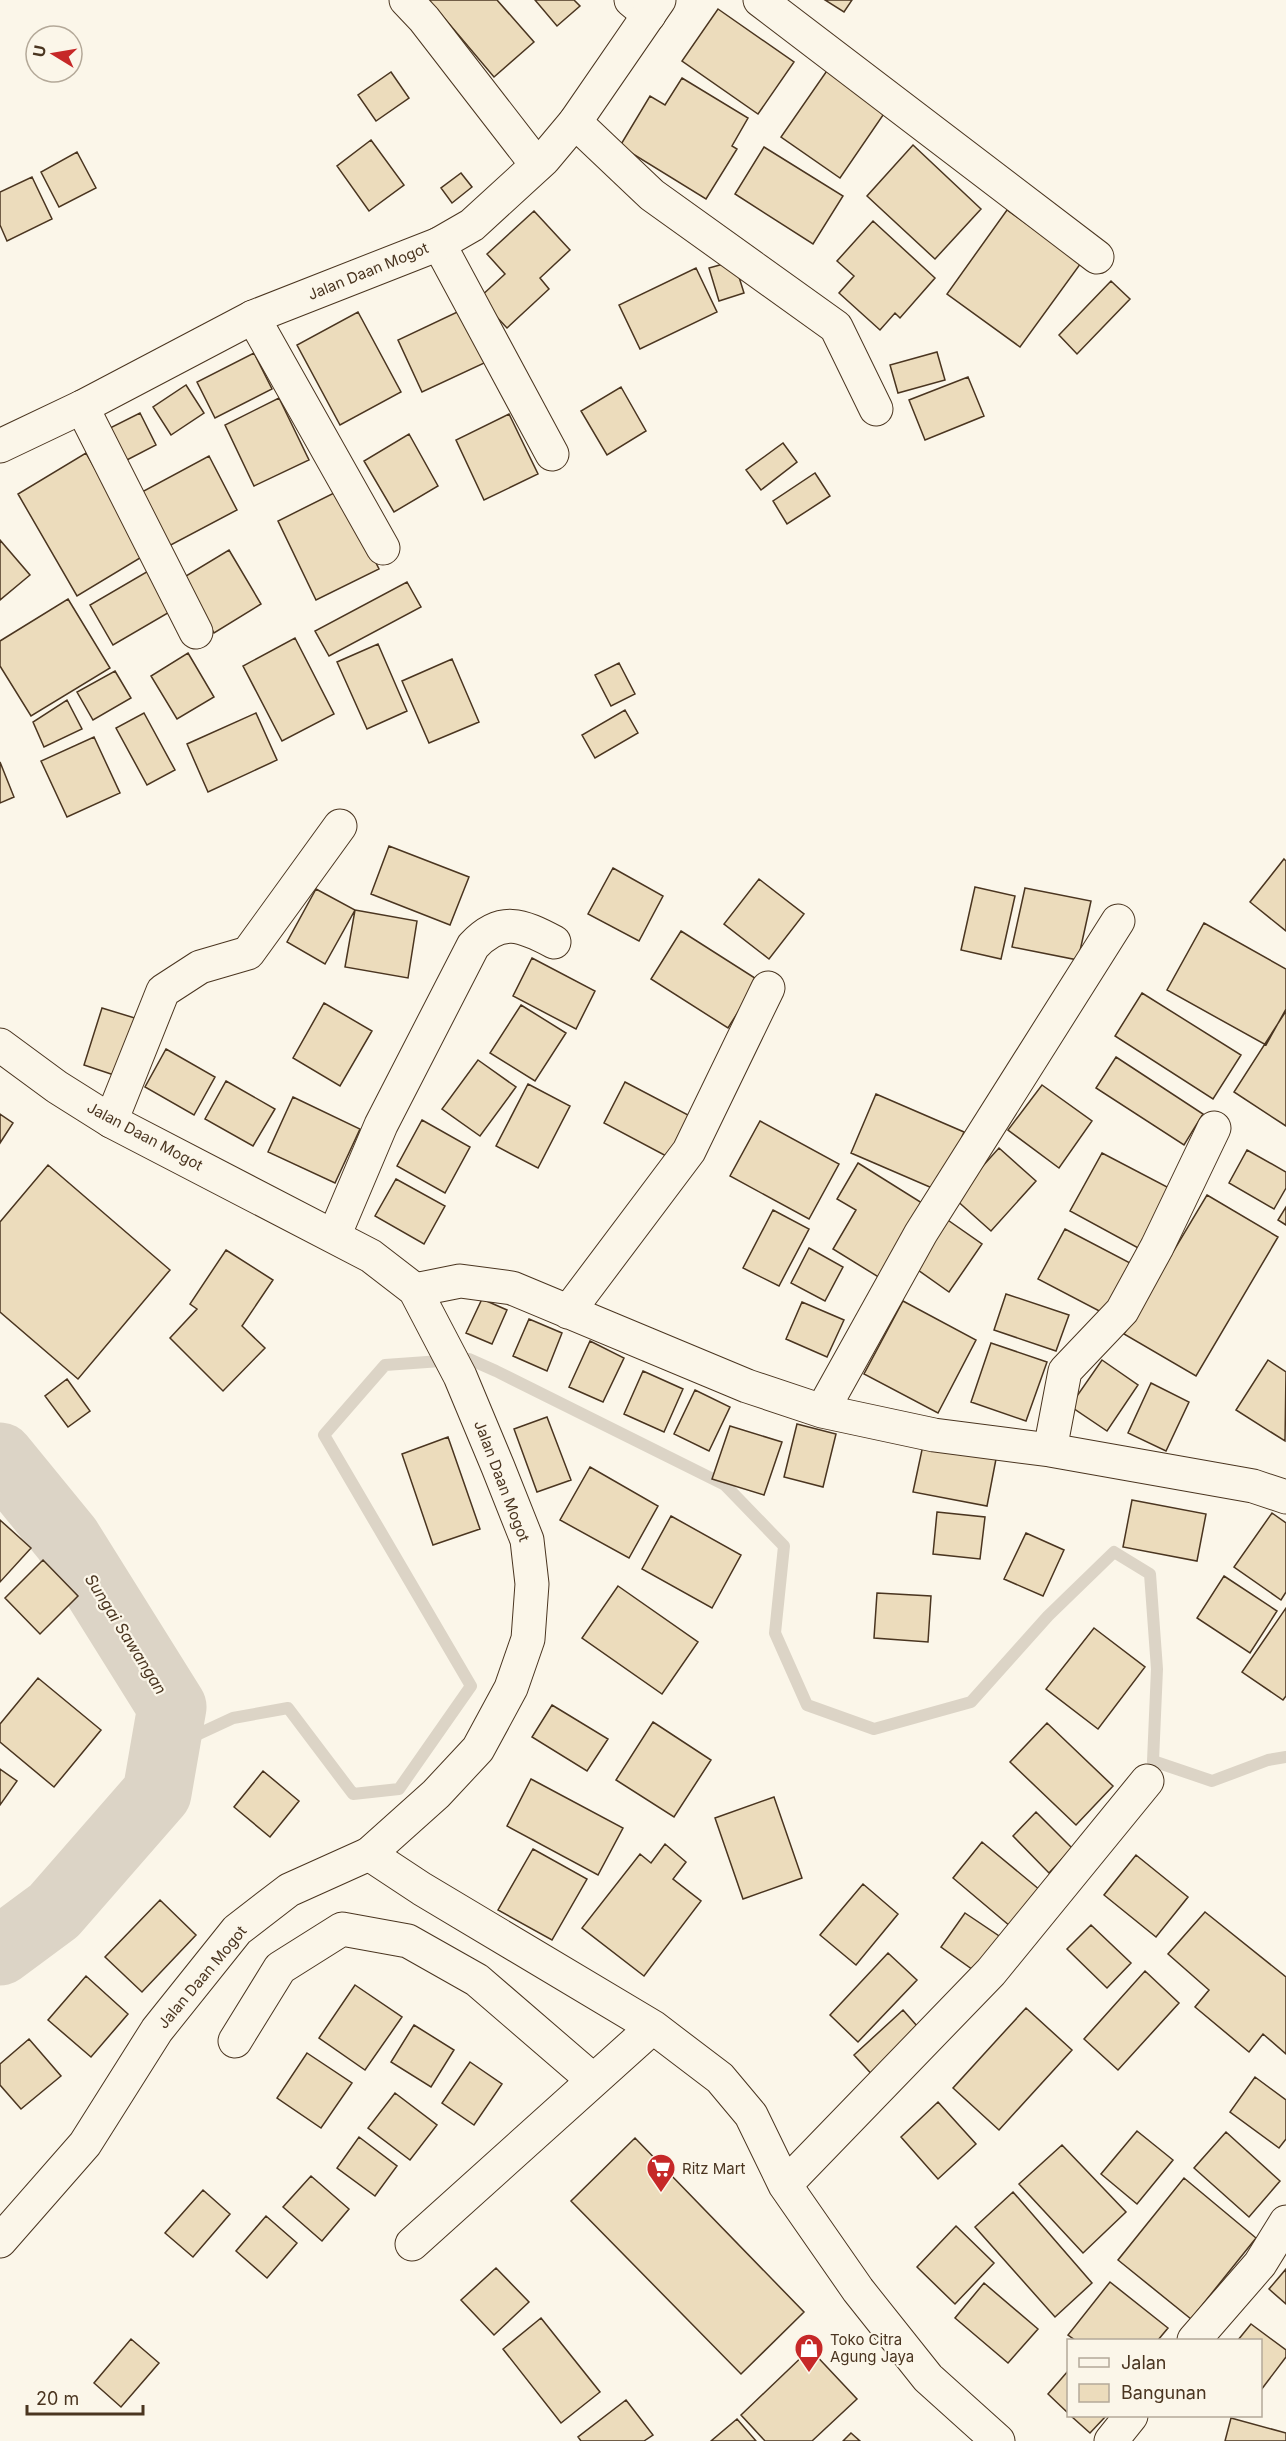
<svg xmlns="http://www.w3.org/2000/svg" width="1286" height="2441" viewBox="0 0 1286 2441" font-family="Inter,sans-serif">
<style>
.lines{fill:none;stroke-linecap:round;stroke-linejoin:round}
.stream{stroke:#dcd4c6;stroke-width:12}
.river{stroke:#dcd4c6;stroke-width:69}
.building{fill:#ecdcbc;stroke:#4a3520;stroke-width:1.5}
.street-casing{stroke:#4a3520;stroke-width:35}
.secondary-casing{stroke:#4a3520;stroke-width:35}
.street{stroke:#fbf6e9;stroke-width:33}
.secondary{stroke:#fbf6e9;stroke-width:33}
.labels{text-anchor:middle;dominant-baseline:central;stroke-width:4.5;stroke-linejoin:round;paint-order:stroke}
.street-label{font-size:15px;fill:#4a3520;stroke:#fbf6e9}
.poi-label{font-size:15px;fill:#4a3520;stroke:#fbf6e9;text-anchor:start}
.water-label{font-size:16px;font-style:italic;fill:#4a3520;stroke:#fbf6e9}
</style>
<rect width="100%" height="100%" fill="#fbf6e9"/>
<g class="lines">
<path class="stream" d="M164,1750L233,1718L288,1708L353,1794L399,1789L471,1686L324,1435L385,1365L469,1359L496,1371L725,1485L784,1546L775,1633L807,1705L874,1729L971,1702L1048,1616L1114,1552L1150,1574L1157,1669L1153,1761L1212,1781L1268,1760L1286,1757"/>
<path class="river" d="M0,1457L67,1539L172,1707L157,1793L54,1911L0,1951"/>
</g>
<path class="building" d="M429,0H497L534,42L494,77Z
M535,0H574L580,6L557,26Z
M825,0H852L844,12Z
M718,9L794,62L758,114L682,61Z
M833,62L892,102L840,178L781,137Z
M391,72L409,98L376,121L358,95Z
M682,78L748,118L732,146L737,149L706,199L620,146L650,96L665,105Z
M371,140L404,185L369,211L337,166Z
M913,145L981,209L935,259L867,196Z
M764,147L843,196L813,244L735,194Z
M77,152L96,188L59,207L41,172Z
M461,173L472,187L452,203L441,188Z
M32,177L52,219L7,241L0,225V192Z
M1007,210L1081,263L1020,347L947,294Z
M534,211L570,250L540,278L549,289L507,328L479,298L505,274L487,254Z
M873,221L935,278L900,318L895,313L880,330L839,293L854,276L837,261Z
M734,261L744,293L719,301L709,268Z
M696,268L717,312L640,349L619,305Z
M1111,281L1130,299L1077,354L1059,335Z
M470,306L495,358L422,392L398,340Z
M358,312L401,392L340,425L297,345Z
M937,352L945,380L898,393L890,365Z
M254,353L272,389L215,418L197,382Z
M968,377L984,416L925,440L909,400Z
M186,385L204,413L171,435L153,407Z
M621,387L646,431L607,455L581,411Z
M279,398L309,460L254,486L225,425Z
M140,413L156,445L125,461L108,429Z
M509,414L538,474L484,500L456,440Z
M409,434L438,486L394,512L364,461Z
M783,443L797,462L761,490L746,470Z
M86,453L145,555L77,596L18,494Z
M209,456L237,510L167,547L140,493Z
M815,473L830,496L787,524L773,501Z
M340,490L379,569L316,600L278,521Z
M0,540L30,575L0,600Z
M229,550L261,604L214,633L181,579Z
M150,570L173,610L113,645L90,605Z
M407,582L421,607L329,656L315,631Z
M68,599L110,668L31,716L0,666V641Z
M295,638L334,714L282,741L243,666Z
M378,644L407,711L367,729L337,662Z
M188,653L214,697L177,719L151,676Z
M452,659L479,722L429,743L402,681Z
M619,663L635,694L611,706L595,675Z
M115,671L131,698L93,720L77,692Z
M67,700L82,729L44,747L33,722Z
M625,710L638,733L595,758L582,735Z
M144,713L175,770L147,785L116,728Z
M256,713L277,760L208,792L187,744Z
M94,737L120,793L67,817L41,761Z
M0,762L14,797L0,803Z
M389,846L469,877L450,925L371,894Z
M1284,859L1286,861V931L1250,902Z
M613,868L663,896L639,941L588,914Z
M759,879L804,914L769,959L724,924Z
M975,887L1015,896L1001,959L961,950Z
M1025,888L1091,901L1078,960L1012,947Z
M316,889L355,910L325,964L287,942Z
M355,910L417,921L408,978L345,967Z
M1204,923L1286,969V1009L1266,1045L1167,990Z
M681,931L758,980L728,1028L651,979Z
M532,958L595,991L576,1029L513,996Z
M1142,993L1241,1055L1213,1099L1115,1036Z
M324,1003L372,1031L340,1086L293,1058Z
M521,1005L566,1033L535,1081L490,1053Z
M102,1008L138,1019L120,1077L84,1065Z
M1286,1011V1126L1234,1092Z
M166,1049L215,1077L194,1115L145,1087Z
M1116,1057L1203,1114L1184,1145L1096,1088Z
M478,1060L516,1087L480,1136L442,1109Z
M226,1081L275,1109L253,1146L205,1119Z
M625,1082L690,1116L668,1157L604,1123Z
M528,1084L570,1106L538,1168L496,1146Z
M1042,1085L1092,1121L1059,1168L1008,1130Z
M876,1094L964,1132L939,1191L851,1153Z
M293,1097L360,1129L335,1183L268,1152Z
M0,1114L13,1123L0,1143Z
M422,1120L470,1147L445,1193L397,1166Z
M760,1121L839,1164L809,1219L730,1176Z
M999,1148L1036,1181L991,1231L954,1198Z
M1247,1150L1286,1172V1188L1274,1209L1229,1183Z
M1102,1153L1171,1189L1140,1249L1070,1211Z
M858,1163L930,1208L885,1281L833,1249L856,1210L837,1199Z
M48,1165L170,1270L78,1379L0,1312V1222Z
M396,1179L445,1206L424,1244L375,1216Z
M1207,1195L1278,1237L1196,1376L1124,1334Z
M1286,1207V1225L1278,1220Z
M773,1210L809,1229L779,1286L743,1268Z
M942,1216L982,1244L949,1292L908,1263Z
M1065,1229L1132,1264L1105,1314L1038,1279Z
M809,1248L843,1267L825,1301L791,1283Z
M226,1250L273,1280L242,1326L265,1348L223,1391L170,1338L197,1309L190,1304Z
M1006,1294L1069,1315L1056,1351L994,1330Z
M482,1299L507,1310L492,1344L466,1333Z
M903,1301L976,1340L938,1413L864,1374Z
M802,1302L844,1320L827,1357L786,1339Z
M529,1319L562,1333L547,1371L513,1356Z
M590,1341L624,1358L603,1402L569,1387Z
M991,1343L1047,1362L1026,1421L971,1402Z
M1102,1360L1138,1385L1107,1431L1070,1406Z
M1268,1360L1286,1372L1285,1441L1236,1410Z
M643,1371L683,1389L664,1432L624,1414Z
M67,1379L90,1411L68,1427L45,1396Z
M1151,1383L1189,1402L1166,1451L1128,1433Z
M695,1390L730,1407L709,1451L674,1434Z
M547,1417L571,1480L537,1492L514,1429Z
M797,1424L836,1434L823,1487L784,1477Z
M730,1426L782,1442L764,1495L712,1479Z
M448,1437L480,1529L433,1545L402,1454Z
M923,1445L996,1459L987,1506L913,1492Z
M590,1467L658,1506L629,1558L560,1520Z
M1132,1500L1206,1514L1197,1561L1123,1547Z
M937,1512L985,1517L980,1559L933,1554Z
M1272,1513L1286,1523V1592L1281,1600L1234,1567Z
M671,1516L741,1555L712,1608L642,1569Z
M0,1520L31,1548L0,1582Z
M1026,1533L1064,1550L1043,1596L1004,1579Z
M43,1560L78,1596L40,1634L5,1598Z
M1224,1576L1277,1611L1250,1653L1197,1618Z
M618,1586L698,1642L662,1694L582,1638Z
M877,1593L931,1596L928,1642L874,1638Z
M1286,1608V1696L1283,1700L1242,1672Z
M1094,1628L1145,1667L1098,1729L1046,1689Z
M38,1678L101,1730L54,1787L0,1742V1724Z
M552,1705L608,1739L587,1771L532,1737Z
M653,1722L711,1760L674,1817L616,1780Z
M1047,1723L1113,1786L1076,1825L1010,1762Z
M0,1769L17,1781L0,1805Z
M263,1771L299,1801L270,1837L234,1807Z
M531,1779L623,1828L598,1875L507,1826Z
M774,1797L802,1878L743,1899L715,1818Z
M1036,1812L1072,1848L1049,1873L1013,1836Z
M982,1842L1040,1890L1010,1926L953,1878Z
M665,1844L686,1862L673,1879L701,1901L644,1976L582,1928L640,1854L651,1863Z
M533,1849L587,1879L552,1940L498,1910Z
M1136,1855L1188,1897L1156,1937L1104,1895Z
M863,1884L898,1914L856,1965L820,1935Z
M160,1900L196,1935L142,1992L105,1957Z
M1205,1912L1286,1977V2054L1263,2034L1249,2052L1195,2007L1209,1990L1168,1954Z
M965,1913L1008,1942L983,1977L941,1947Z
M1091,1925L1131,1963L1107,1988L1067,1949Z
M888,1953L917,1980L858,2042L830,2015Z
M1145,1971L1179,2003L1118,2070L1084,2039Z
M86,1976L128,2014L91,2057L48,2020Z
M355,1985L402,2017L365,2070L319,2038Z
M1026,2008L1072,2050L999,2130L953,2088Z
M903,2010L925,2035L877,2080L854,2055Z
M414,2025L454,2050L431,2087L391,2062Z
M29,2039L61,2076L21,2109L0,2085V2064Z
M307,2053L352,2083L321,2128L277,2098Z
M470,2062L502,2084L474,2125L442,2103Z
M1255,2077L1286,2100V2139L1279,2148L1230,2112Z
M395,2093L437,2125L410,2160L368,2128Z
M938,2102L976,2144L938,2179L901,2137Z
M1137,2131L1173,2160L1137,2204L1101,2174Z
M1226,2132L1280,2181L1249,2217L1194,2168Z
M359,2137L397,2166L375,2196L337,2168Z
M635,2138L804,2312L741,2374L571,2201Z
M1062,2145L1126,2212L1083,2253L1019,2184Z
M311,2176L349,2209L322,2241L283,2207Z
M1184,2178L1256,2238L1191,2319L1118,2260Z
M203,2190L230,2214L193,2257L165,2233Z
M1013,2192L1092,2283L1055,2317L975,2227Z
M266,2216L297,2243L267,2278L236,2251Z
M956,2226L994,2263L955,2304L917,2267Z
M496,2268L529,2302L494,2335L461,2300Z
M1286,2269V2304L1269,2289Z
M1110,2282L1168,2328L1158,2340H1075L1068,2335Z
M984,2283L1038,2329L1008,2363L955,2318Z
M541,2318L600,2392L561,2423L503,2349Z
M1251,2324L1286,2350V2357L1261,2390L1260,2340H1238Z
M131,2339L159,2363L121,2407L94,2383Z
M810,2349L857,2399L812,2441H765L741,2415Z
M1068,2371V2413L1048,2394Z
M626,2400L653,2435L644,2441H581L578,2437Z
M1071,2416H1106L1090,2433Z
M1231,2418L1286,2433V2441H1225Z
M737,2419L756,2441H711Z
M851,2433L860,2441H843Z"/>
<g class="lines">
<g class="street-casing">
<path id="street" d="M406,0L424,19L537,165
M631,0L649,15
M760,0L1097,257
M575,122L652,195L836,327L876,409
M439,244L552,454
M253,317L383,548
M82,407L196,632
M111,1121L163,991L200,967L248,953L340,826
M334,1236L381,1125L473,946C501,916 522,925 554,942
M415,1290L460,1281L512,1288L747,1386L822,1411L934,1435L1050,1450L1253,1486L1286,1497
M568,1312L689,1151L768,988
M822,1411L921,1233L1118,921
M1050,1450L1065,1371L1122,1311L1157,1247L1214,1128
M369,1854L422,1889L653,2027L720,2078L751,2115L785,2185L858,2290L928,2378L998,2441
M235,2041L280,1968L342,1929L408,1941L477,1980L593,2080
M785,2185L991,1972L1147,1781
M412,2244L653,2027
M1194,2340L1260,2264L1286,2222
M1111,2441L1131,2416"/>
</g>
<g class="secondary-casing">
<path id="secondary" d="M0,446L82,407L253,317L439,244L472,225L544,159L575,122L659,0
M0,1045L57,1087L111,1121L371,1256L415,1290L460,1376L498,1467L527,1540L532,1584L528,1639L511,1688L478,1749L436,1794L369,1854L289,1890L237,1930L157,2030L85,2144L0,2241"/>
</g>
<use href="#street" class="street"/>
<use href="#secondary" class="secondary"/>
</g>
<defs>
<g id="supermarket-pin" transform="scale(1.5)"><path d="M0 17L-7.5 6A9.5 9.5 0 1 1 7.5 6Z" fill="#c62828" stroke="#fbf6e9"/><path d="M-6-5.5h2.5l.6 2H6L4.5 2H-2.5L-4.4-4H-6ZM-1.5 3.2a1.3 1.3 0 1 0 .1 0ZM3 3.2a1.3 1.3 0 1 0 .1 0Z" fill="#fff"/></g>
<g id="shop-pin" transform="scale(1.5)"><path d="M0 17L-7.5 6A9.5 9.5 0 1 1 7.5 6Z" fill="#c62828" stroke="#fbf6e9"/><path d="M-5-2.5h2.3a2.7 3.5 0 0 1 5.4 0H5L5.5 6h-11ZM-1.5-2.5h3a1.5 2.3 0 0 0-3 0Z" fill="#fff"/></g>
</defs>
<g fill-rule="evenodd">
<use href="#supermarket-pin" x="661" y="2168"/>
<use href="#shop-pin" x="809" y="2348"/>
</g>
<g class="labels">
<g class="street-label">
<text transform="translate(368 271) rotate(-22)">Jalan Daan Mogot</text>
<text transform="translate(145 1136) rotate(28)">Jalan Daan Mogot</text>
<text transform="translate(502 1481) rotate(69)">Jalan Daan Mogot</text>
<text transform="translate(202 1977) rotate(-50)">Jalan Daan Mogot</text>
</g>
<g class="poi-label">
<text x="682" y="2168">Ritz Mart</text>
<text x="830" y="2339">Toko Citra<tspan x="830" dy="17">Agung Jaya</tspan></text>
</g>
<g class="water-label">
<text transform="translate(126 1634) rotate(58)">Sungai Sawangan</text>
</g>
</g>
<rect x="1067" y="2339" width="195" height="78" fill="#fbf6e9" stroke="#b4a999" stroke-width="1.5"/>
<rect x="1079" y="2358" width="30" height="9" fill="#fbf6e9" stroke="#b4a999" stroke-width="1.5"/>
<text x="1121" y="2369" font-size="18" fill="#4a3520">Jalan</text>
<rect x="1079" y="2384" width="30" height="18" fill="#ecdcbc" stroke="#b4a999" stroke-width="1.5"/>
<text x="1121" y="2399" font-size="18" fill="#4a3520">Bangunan</text>
<g transform="translate(54 54) rotate(281)"><circle r="28" fill="#fbf6e9" stroke="#b4a999" stroke-width="1.5"/>
<path d="M0-4.5L10 22L0 15L-10 22Z" fill="#c62828"/>
<text y="-9" font-size="16" font-weight="bold" text-anchor="middle" fill="#4a3520">U</text>
</g>
<path d="M27 2405v9h116v-9" fill="none" stroke="#4a3520" stroke-width="3"/>
<text x="36" y="2405" font-size="18" fill="#4a3520" stroke="#fbf6e9" stroke-width="4.5" paint-order="stroke">20 m</text>
</svg>
